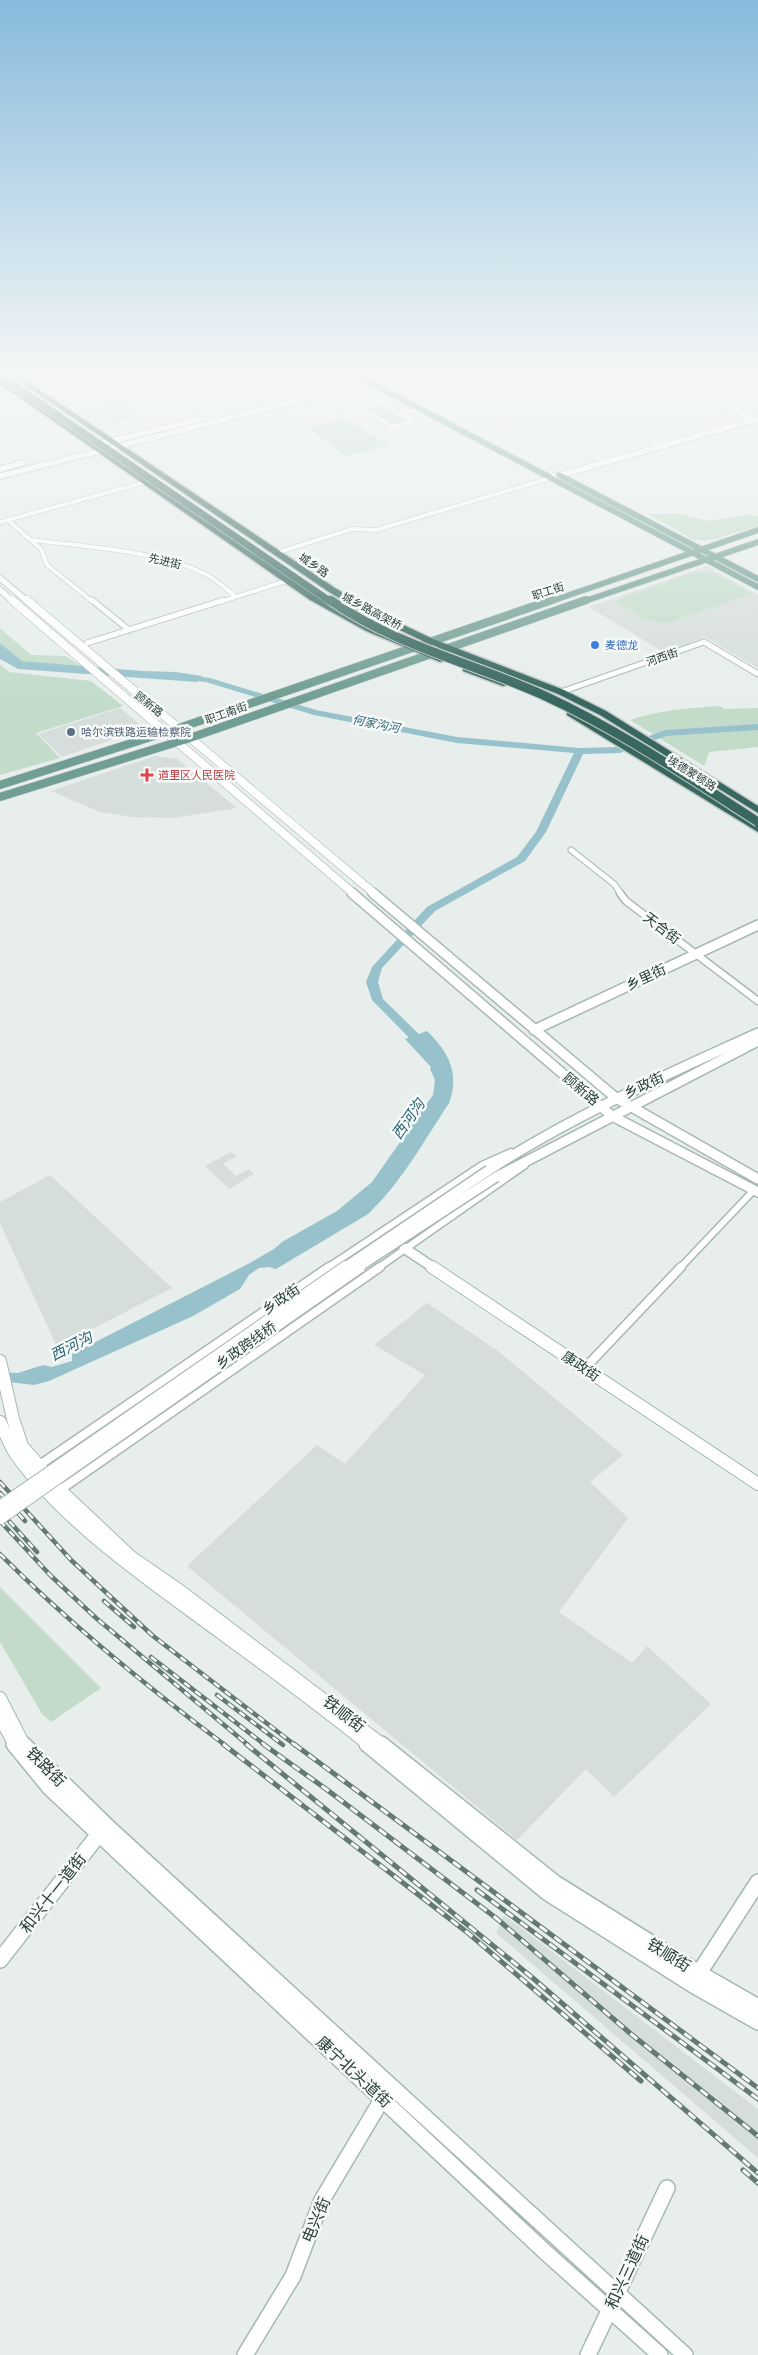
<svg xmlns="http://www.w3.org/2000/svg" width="758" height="2355" viewBox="0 0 758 2355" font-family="'Space Grotesk','Noto Sans SC',sans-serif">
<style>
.built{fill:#d5deda}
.green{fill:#c3dcca}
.water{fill:#97c2cb}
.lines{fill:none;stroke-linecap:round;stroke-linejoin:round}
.river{fill:#97c2cb;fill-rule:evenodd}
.street-far3-casing{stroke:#aab6b2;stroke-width:5}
.street-far2-casing{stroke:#aab6b2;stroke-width:7}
.street-far1-casing{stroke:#aab6b2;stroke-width:9}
.street-casing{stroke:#aab6b2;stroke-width:11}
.secondary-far4-casing{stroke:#a7b8b3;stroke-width:7}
.secondary-far3-casing{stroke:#a7b8b3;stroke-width:9}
.secondary-far2-casing{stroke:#a7b8b3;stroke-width:12}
.secondary-far1-casing{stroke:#a7b8b3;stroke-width:14}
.secondary-casing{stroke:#a7b8b3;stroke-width:18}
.primary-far1-casing{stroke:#c3c9c8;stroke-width:7}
.primary-casing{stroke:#c3c9c8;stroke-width:9}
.highway-casing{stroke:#c3c9c8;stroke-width:3}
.street-far3{stroke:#fff;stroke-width:4}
.street-far2{stroke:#fff;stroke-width:5}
.street-far1{stroke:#fff;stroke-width:6}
.street{stroke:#fff;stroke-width:8}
.secondary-far4{stroke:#fff;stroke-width:5.5}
.secondary-far3{stroke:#fff;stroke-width:8}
.secondary-far2{stroke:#fff;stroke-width:9}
.secondary-far1{stroke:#fff;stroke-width:12}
.secondary{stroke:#fff;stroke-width:15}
.primary-far1{stroke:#719e94;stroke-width:5.5}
.primary{stroke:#719e94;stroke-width:8}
.highway{fill:#37675f;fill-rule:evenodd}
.rail-far1-casing{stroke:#637974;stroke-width:4.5}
.rail-casing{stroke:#637974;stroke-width:5}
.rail-far1{stroke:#f7faf9;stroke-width:2.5;stroke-dasharray:7;stroke-linecap:butt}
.rail{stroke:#f7faf9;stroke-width:3;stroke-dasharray:9;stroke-linecap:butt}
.secondary-bridge-far1-casing{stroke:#a7b8b3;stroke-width:12;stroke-linecap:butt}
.secondary-bridge-casing{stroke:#a7b8b3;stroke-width:14;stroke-linecap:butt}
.highway-bridge-far1-casing{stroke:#c3c9c8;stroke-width:8;stroke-linecap:butt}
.highway-bridge-casing{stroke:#c3c9c8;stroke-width:11;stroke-linecap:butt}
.secondary-bridge-far1{stroke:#fff;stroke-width:9}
.secondary-bridge{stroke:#fff;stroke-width:12}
.highway-bridge-far1{stroke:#37675f;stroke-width:7}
.highway-bridge{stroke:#37675f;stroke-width:9}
.shop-dot{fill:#3f7fe0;stroke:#f7faf9;stroke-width:2}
.service-dot{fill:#5c6f8a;stroke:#f7faf9;stroke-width:2}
.health-dot{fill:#e0444e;stroke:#f7faf9;stroke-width:2}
.labels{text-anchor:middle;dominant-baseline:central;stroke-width:5;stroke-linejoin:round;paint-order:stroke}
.far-street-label{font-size:11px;fill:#283e39;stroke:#f7faf9}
.far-shop-label{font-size:11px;fill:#366cbe;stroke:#f7faf9;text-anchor:start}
.far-service-label{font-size:11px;fill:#4e5e75;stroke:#f7faf9;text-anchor:start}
.far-health-label{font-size:11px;fill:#be3a42;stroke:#f7faf9;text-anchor:start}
.far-water-label{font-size:12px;font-style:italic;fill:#286574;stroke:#f7faf9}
.street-label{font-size:14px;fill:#283e39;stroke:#f7faf9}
.water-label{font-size:15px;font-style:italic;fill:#286574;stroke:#f7faf9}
.near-street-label{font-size:16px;fill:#283e39;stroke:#f7faf9}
</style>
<rect width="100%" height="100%" fill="#e7eeeb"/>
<path class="built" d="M118,404L124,406L135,417L100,426L81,413Z
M707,566L758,595V668L705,637L665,653L589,607Z
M120,708L137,722L140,725L139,730L62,757L38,734Z
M155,756L177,759L237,808L173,818L133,817L100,812L51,791Z
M231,1152L236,1156L223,1164L236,1176L249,1169L254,1174L229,1189L205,1166Z
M50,1175L172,1288L57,1347L0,1223V1202Z
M427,1303L498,1351L623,1455L590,1482L628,1518L559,1612L632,1663L647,1646L711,1704L614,1797L586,1769L517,1840L187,1566L317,1445L345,1464L425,1375L374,1345Z
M504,1915L758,2109V2158L496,1933Z"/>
<path class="green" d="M381,406L409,421L395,425L367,410Z
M343,419L389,445L346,456L309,428Z
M648,514H680L708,521L744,515L758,516V526L712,540H694Z
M694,572L714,573L753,594L666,623L645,619L616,601Z
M0,628L31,655L65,656L83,667L22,661L0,643Z
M0,664L9,672L91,681L123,706L36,733L60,758L0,775Z
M720,706L724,709L758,708V747L709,752L704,766L630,720C659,710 689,708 720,706Z
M0,1587L101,1688L51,1722L42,1714L0,1642Z"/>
<path class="water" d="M0,643L22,661L142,671L176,672L202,676L197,682L18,669L0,659Z
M427,1031C449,1052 460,1074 449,1103C424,1141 401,1183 368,1214L276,1269L269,1267L259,1268L249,1275L240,1289L193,1316L49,1381L34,1385L0,1381V1372L18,1373L43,1365L52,1367L72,1361V1354L248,1264L274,1249L282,1242L337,1211L372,1182L433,1095L435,1080L430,1069L431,1067L405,1039Z"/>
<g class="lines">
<path class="river" d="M182,674L210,678L316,710L457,737L580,748L619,747L665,730L758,724V730L666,736L620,753L583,754L546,832L525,861L435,911L382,968L378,982L383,999L430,1045L432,1048L430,1051H422L372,1000L366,982L372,967L427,907L517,857L536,832L574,753L457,743L314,715L206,682L179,679V675Z"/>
<g class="street-far3-casing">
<path id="street-far3" d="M0,400L20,395
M375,400L412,421L394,427L355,406Z
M401,414L420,409
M341,417L364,411
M8,520L41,549L47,565L93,602
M0,522L146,482
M31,540C81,546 161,551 205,574C216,579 226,589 236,597
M276,553L352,529L376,530L550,478
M220,602L289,580"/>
</g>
<g class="street-far2-casing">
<path id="street-far2" d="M92,600L129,630
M87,643L224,600
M561,692L704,642L758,674
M571,850L614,884L621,894"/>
</g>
<g class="street-far1-casing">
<path id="street-far1" d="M620,893L626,901L758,1001
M327,1268L482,1165L511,1152
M378,1268L525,1165
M680,1268L754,1190"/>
</g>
<g class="street-casing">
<path id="street" d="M585,1368L681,1267
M38,1466L329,1267
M60,1490L380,1267"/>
</g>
<g class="secondary-far4-casing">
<path id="secondary-far4" d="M654,372L717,400L756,421
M364,378L385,372
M95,445L200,419
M0,469L22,463
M0,476L413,372
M550,478L758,419
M0,578L28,602
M0,590L14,602"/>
</g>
<g class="secondary-far3-casing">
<path id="secondary-far3" d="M12,600L354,894
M27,600L375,894"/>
</g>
<g class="secondary-far2-casing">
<path id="secondary-far2" d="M352,893L612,1116L758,1192
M373,893L616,1098L758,1179
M534,1030L758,925
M489,1170C574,1115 666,1075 758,1033
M496,1177L758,1041
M404,1248L434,1268"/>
</g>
<g class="secondary-far1-casing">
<path id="secondary-far1" d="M432,1267L758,1484
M0,1361L13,1419L22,1446L60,1490L131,1557L183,1593L383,1745
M0,1422C5,1432 9,1444 15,1453C60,1517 139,1573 202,1619C258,1660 315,1701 369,1745
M0,1698L24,1745
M0,1718L15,1745"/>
</g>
<g class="secondary-casing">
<path id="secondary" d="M14,1744L50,1788L543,2250L660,2355
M23,1744L110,1829L685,2355
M367,1744L548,1893L693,1985L758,2022
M381,1744L555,1883L699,1973L758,2007
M0,1960L103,1829
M699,1973L758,1882
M245,2355L293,2276L322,2200L390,2086
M588,2355L667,2188"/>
</g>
<g class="primary-far1-casing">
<path id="primary-far1" d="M350,372L758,587
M559,475L758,579
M549,602L758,530
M582,602L758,542"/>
</g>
<g class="primary-casing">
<path id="primary" d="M0,785L179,728L552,600
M0,797L190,738L586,600"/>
</g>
<g class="highway-casing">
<path id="highway" d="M6,372H13L335,588L370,609L433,639L564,690L606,711L758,806V813L600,715L558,694L427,643L364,613L329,592Z
M0,379L316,596L372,627L447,660L440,662L366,631L310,600L0,384Z
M463,667H469L510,684L503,686L463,671Z
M570,710L758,825V832L567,715V711Z"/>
</g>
<use href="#street-far3" class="street-far3"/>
<use href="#street-far2" class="street-far2"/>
<use href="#street-far1" class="street-far1"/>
<use href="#street" class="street"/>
<use href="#secondary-far4" class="secondary-far4"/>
<use href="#secondary-far3" class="secondary-far3"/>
<use href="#secondary-far2" class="secondary-far2"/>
<use href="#secondary-far1" class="secondary-far1"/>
<use href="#secondary" class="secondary"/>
<use href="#primary-far1" class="primary-far1"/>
<use href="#primary" class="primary"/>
<use href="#highway" class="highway"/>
<g class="rail-far1-casing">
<path id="rail-far1" d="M0,1482L71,1560L153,1636L295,1745
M0,1493L25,1521
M0,1511L37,1552
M0,1521L51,1576L96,1618L248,1745
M0,1554C70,1624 146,1686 225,1745
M104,1601L134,1627
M151,1657L265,1745
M217,1695L283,1745"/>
</g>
<g class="rail-casing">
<path id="rail" d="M223,1744L468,1933L641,2081
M246,1744L534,1979L758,2173
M263,1744L326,1789L496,1918L631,2034L758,2136
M294,1744L758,2088
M477,1890L758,2099
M743,2170L758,2183"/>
</g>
<use href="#rail-far1" class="rail-far1"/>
<use href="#rail" class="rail"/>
<g class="secondary-bridge-far1-casing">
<path id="secondary-bridge-far1" d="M344,1268L489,1170
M357,1268L496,1177"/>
</g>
<g class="secondary-bridge-casing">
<path id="secondary-bridge" d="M0,1507L346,1267
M0,1518L359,1267"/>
</g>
<g class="highway-bridge-far1-casing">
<path id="highway-bridge-far1" d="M0,376L331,602"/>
</g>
<g class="highway-bridge-casing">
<path id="highway-bridge" d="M330,600C394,645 473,663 543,695C619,730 688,777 758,822"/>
</g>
<use href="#secondary-bridge-far1" class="secondary-bridge-far1"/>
<use href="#secondary-bridge" class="secondary-bridge"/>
<use href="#highway-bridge-far1" class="highway-bridge-far1"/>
<use href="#highway-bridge" class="highway-bridge"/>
</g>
<linearGradient id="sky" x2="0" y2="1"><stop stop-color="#87badc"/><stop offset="0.53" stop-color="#f4f7f6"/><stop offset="1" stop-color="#f4f7f6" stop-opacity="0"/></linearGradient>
<rect width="758" height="702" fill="url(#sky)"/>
<circle class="shop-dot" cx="595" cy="645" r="5"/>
<circle class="service-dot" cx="71" cy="732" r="5"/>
<path class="health-dot" d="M144.5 767.5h5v5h5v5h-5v5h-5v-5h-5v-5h5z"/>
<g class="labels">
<g class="far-street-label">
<text transform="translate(165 561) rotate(13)">先进街</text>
<text transform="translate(314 565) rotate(34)">城乡路</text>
<text transform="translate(548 591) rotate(-18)">职工街</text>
<text transform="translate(372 611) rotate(28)">城乡路高架桥</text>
<text transform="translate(662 657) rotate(-19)">河西街</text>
<text transform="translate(149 704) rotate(38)">顾新路</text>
<text transform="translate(226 713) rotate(-20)">职工南街</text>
<text transform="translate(692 773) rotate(32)">埃德蒙顿路</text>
</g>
<g class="far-shop-label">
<text x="605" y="645">麦德龙</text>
</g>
<g class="far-service-label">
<text x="81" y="732">哈尔滨铁路运输检察院</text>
</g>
<g class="far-health-label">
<text x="158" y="775">道里区人民医院</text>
</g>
<g class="far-water-label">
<text transform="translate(376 724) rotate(11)">何家沟河</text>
</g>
<g class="street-label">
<text transform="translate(662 928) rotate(37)">天合街</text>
<text transform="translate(646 977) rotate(-25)">乡里街</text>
<text transform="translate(644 1085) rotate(-25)">乡政街</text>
<text transform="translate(581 1089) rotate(40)">顾新路</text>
<text transform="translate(281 1299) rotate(-34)">乡政街</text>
<text transform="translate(246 1345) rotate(-35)">乡政跨线桥</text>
<text transform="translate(581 1366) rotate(34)">康政街</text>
</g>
<g class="water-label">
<text transform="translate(408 1119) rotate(-55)">西河沟</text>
<text transform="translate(71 1346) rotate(-27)">西河沟</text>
</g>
<g class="near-street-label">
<text transform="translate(344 1714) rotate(38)">铁顺街</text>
<text transform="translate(46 1767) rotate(45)">铁路街</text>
<text transform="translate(53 1893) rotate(-52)">和兴十一道街</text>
<text transform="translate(669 1955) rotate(32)">铁顺街</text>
<text transform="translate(354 2072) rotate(43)">康宁北头道街</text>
<text transform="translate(316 2220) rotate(-67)">电兴街</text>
<text transform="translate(627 2272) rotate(-65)">和兴三道街</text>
</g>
</g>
</svg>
